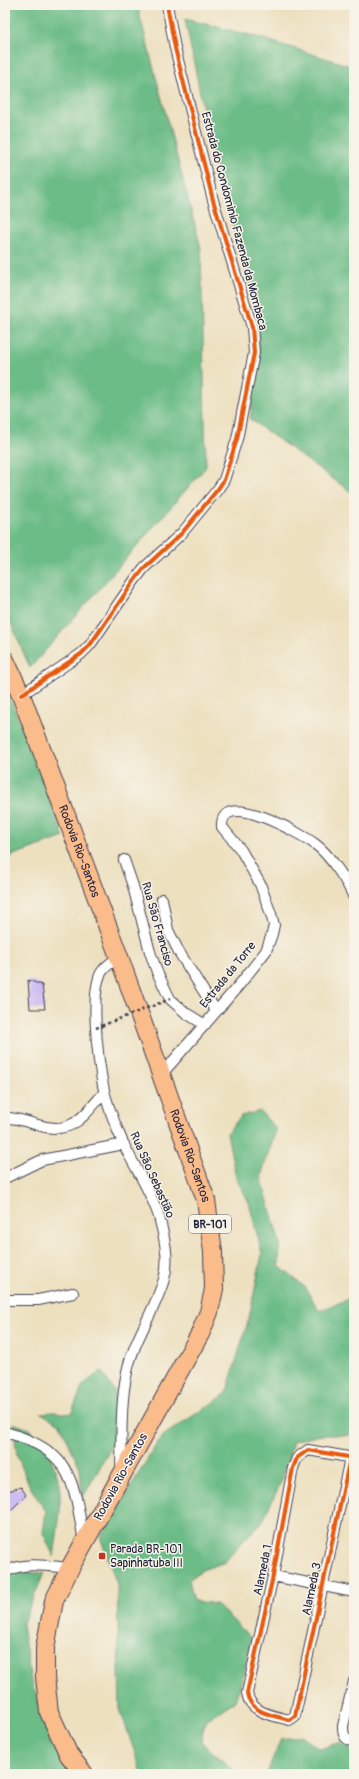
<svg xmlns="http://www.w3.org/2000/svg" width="359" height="1779" viewBox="0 0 359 1779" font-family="Pangolin,sans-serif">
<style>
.forest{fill:#6cbc87;stroke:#476f61}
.building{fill:#bda9f5}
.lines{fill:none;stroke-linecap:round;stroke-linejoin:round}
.street-casing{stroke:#403e4f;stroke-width:12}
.highway-casing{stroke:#403e4f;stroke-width:20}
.street{stroke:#fff;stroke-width:10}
.highway{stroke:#fabc8b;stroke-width:18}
.path-bridge{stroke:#403e4f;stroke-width:2.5;stroke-dasharray:3 3;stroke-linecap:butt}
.cycleway-casing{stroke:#f7f3e8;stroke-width:6}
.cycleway{stroke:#e8590c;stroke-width:4}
.poi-dot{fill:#c8321e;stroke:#f7f3e8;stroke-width:1.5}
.labels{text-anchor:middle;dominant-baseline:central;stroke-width:3;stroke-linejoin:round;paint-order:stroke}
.shield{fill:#f7f3e8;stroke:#62616f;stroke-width:1}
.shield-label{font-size:11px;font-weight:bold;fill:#22223b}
.street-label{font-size:12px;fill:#22223b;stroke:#f7f3e8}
.poi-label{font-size:12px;fill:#22223b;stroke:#f7f3e8;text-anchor:start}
</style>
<rect width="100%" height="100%" fill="#f7f3e8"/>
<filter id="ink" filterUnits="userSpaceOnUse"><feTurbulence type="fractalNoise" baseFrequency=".025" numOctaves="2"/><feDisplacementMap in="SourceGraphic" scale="8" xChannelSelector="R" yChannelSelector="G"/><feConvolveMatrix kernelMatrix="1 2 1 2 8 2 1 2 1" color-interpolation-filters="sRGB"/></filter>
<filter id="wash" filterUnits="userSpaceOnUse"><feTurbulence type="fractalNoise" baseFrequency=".012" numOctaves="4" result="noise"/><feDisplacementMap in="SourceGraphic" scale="16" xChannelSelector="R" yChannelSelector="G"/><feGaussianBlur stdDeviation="0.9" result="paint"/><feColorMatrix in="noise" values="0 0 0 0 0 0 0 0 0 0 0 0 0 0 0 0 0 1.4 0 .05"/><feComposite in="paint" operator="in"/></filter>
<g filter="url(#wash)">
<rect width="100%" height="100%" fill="#ede0bf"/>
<path class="forest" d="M5,5H137L201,248L206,467L30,668L5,609Z
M185,19L250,35L354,67V494L250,419L258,363V328L252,292L214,162Z
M5,686L46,785L64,837L5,858Z
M260,1111L276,1129L261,1176L280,1244L279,1266L306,1288L319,1311L346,1300L354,1295V1435H322L293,1441L281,1482L262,1522L240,1544L225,1562L202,1570L189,1580L194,1601L216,1604L251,1638L244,1674L235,1701L205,1720L201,1742L234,1770L235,1774H144L141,1771L120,1709L117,1584L100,1537L161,1437L226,1394L249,1318L262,1254L249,1202L236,1178L227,1133L241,1116Z
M101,1371L115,1392L113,1444L82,1499L80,1468L60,1424L41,1413L54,1412L71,1414L83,1385Z
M13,1423L29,1429L49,1452L60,1484V1513L54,1557L43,1533L46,1511L30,1487L17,1455Z
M6,1573H44L22,1625L31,1681L52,1736L73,1774H5Z
M301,1736L320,1749L340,1742L354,1752V1774H269L268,1771L281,1739Z"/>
<g id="blocks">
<path class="building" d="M28,980L42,985L45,1009H30Z
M21,1487L26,1495L5,1516V1492Z"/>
</g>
</g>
<g filter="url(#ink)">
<use href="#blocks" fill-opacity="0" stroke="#403e4f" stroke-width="1"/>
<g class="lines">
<g class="street-casing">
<path id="street" d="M21,695L81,654L90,645L134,581L144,568L182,533L218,489L224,480L237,439L254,353L252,327L213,200L175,48L167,5
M124,860L133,886L150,952L157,972L170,999L186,1013L205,1025
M162,899L168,930L179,952L216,1011
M119,957C112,962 105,966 101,973C89,995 99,1081 108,1104C112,1117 118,1131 123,1143C135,1168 151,1191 159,1217C164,1236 170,1259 164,1279C155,1311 134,1339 127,1372C120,1404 122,1438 121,1471
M161,1075L240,984L266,951L272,934L274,925L271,914L260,884L241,850L222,827C220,787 301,834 315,844C329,854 348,882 354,898
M5,1118C16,1117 27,1122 38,1125C73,1136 83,1116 104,1093
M5,1178L42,1160L124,1144
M5,1300H38L73,1293
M5,1432C23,1437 46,1446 59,1461C77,1482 79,1516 84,1542
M350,1458L295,1716L289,1720C272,1715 250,1713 247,1693L273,1576L293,1468L297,1458L308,1450L354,1458
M5,1572C25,1561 48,1566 70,1568
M273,1576L354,1592
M354,1681L343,1726C343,1736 345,1739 354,1742"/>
</g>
<g class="highway-casing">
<g id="highway">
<path id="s1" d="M5,660L21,695L119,957L206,1200L213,1252L214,1289L209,1312L200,1334L70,1568L54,1601L45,1648V1677L49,1712L69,1755L84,1774"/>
</g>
</g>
<use href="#street" class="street"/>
<use href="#highway" class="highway"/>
<path class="path-bridge" d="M96,1028L170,999"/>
<g class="cycleway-casing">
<path id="cycleway" d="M21,695L81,654L90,645L134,581L144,568L182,533L218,489L224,480L237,439L254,353L252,327L213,200L175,48L167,5
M350,1458L295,1716L289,1720C272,1715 250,1713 247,1693L273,1576L293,1468L297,1458L308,1450L354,1458"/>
</g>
<use href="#cycleway" class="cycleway"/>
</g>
</g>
<rect class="poi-dot" x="98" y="1552" width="8" height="8" rx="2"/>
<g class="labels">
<rect class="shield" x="189" y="1215" width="42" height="18" rx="3"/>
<g class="shield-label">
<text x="210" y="1224">BR-101</text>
</g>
<g class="street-label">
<text transform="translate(234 221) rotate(75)">Estrada do Condominio Fazenda da Mombaca</text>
<text stroke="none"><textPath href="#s1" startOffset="205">Rodovia Rio-Santos</textPath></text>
<text transform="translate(157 924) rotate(74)">Rua São Franciso</text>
<text transform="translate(228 975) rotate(-51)">Estrada da Torre</text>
<text stroke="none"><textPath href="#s1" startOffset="529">Rodovia Rio-Santos</textPath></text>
<text transform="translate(152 1175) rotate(66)">Rua São Sebastião</text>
<text transform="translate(121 1477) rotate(-61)">Rodovia Rio-Santos</text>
<text transform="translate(263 1570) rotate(-78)">Alameda 1</text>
<text transform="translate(312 1589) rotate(-78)">Alameda 3</text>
</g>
<g class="poi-label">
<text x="110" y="1549">Parada BR-101<tspan x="110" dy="14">Sapinhatuba III</tspan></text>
</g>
</g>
<rect width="359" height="1779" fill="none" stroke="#f7f3e8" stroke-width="20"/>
</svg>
